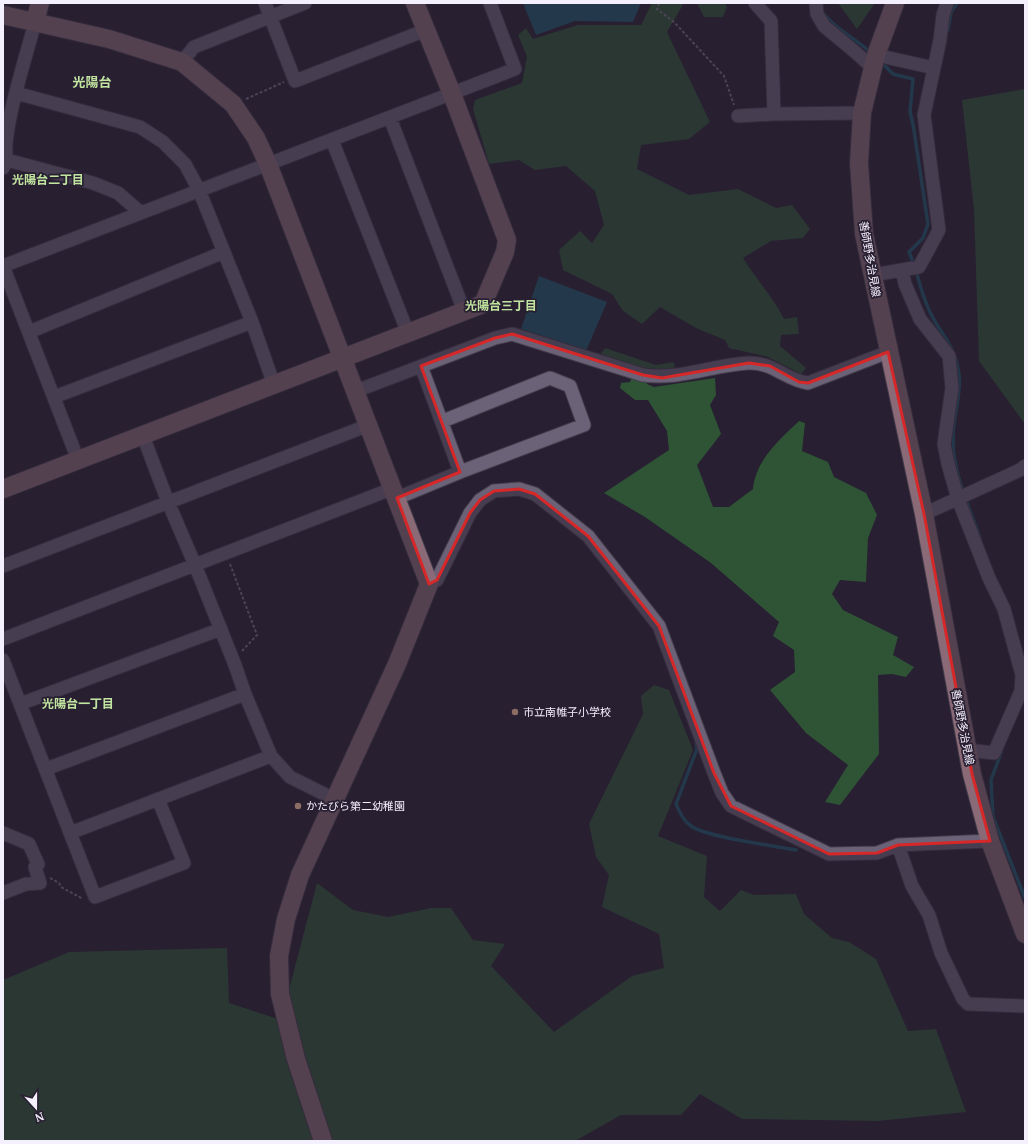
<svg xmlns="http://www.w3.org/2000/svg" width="1028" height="1144" viewBox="0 0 1028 1144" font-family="'PT Serif','Noto Sans JP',serif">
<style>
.green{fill:#2f5435}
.water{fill:#1d586b}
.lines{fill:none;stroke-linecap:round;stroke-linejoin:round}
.stream{stroke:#1d586b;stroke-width:3.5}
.street-casing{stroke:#433c4b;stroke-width:15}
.secondary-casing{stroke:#433c4b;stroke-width:20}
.path{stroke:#787181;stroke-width:2;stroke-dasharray:3 2;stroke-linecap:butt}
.street{stroke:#6b6278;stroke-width:13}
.secondary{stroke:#8a6a77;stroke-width:18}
.marked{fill:none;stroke:#d62828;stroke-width:3;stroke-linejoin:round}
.education-dot{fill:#8d6e63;stroke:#281f32;stroke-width:1.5}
.labels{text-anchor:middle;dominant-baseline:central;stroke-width:3.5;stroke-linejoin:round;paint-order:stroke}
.street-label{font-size:11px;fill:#f5f0fd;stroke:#281f32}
.poi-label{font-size:11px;fill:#f5f0fd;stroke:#281f32;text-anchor:start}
.neighbourhood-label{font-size:12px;font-weight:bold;fill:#c1e59f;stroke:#281f32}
.quarter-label{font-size:13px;font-weight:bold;fill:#c1e59f;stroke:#281f32}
</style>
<rect width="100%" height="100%" fill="#281f32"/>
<path class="green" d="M652,3H684L667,32L710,122L689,139L641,145L637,169L689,195L738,189L776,208L792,205L810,229L803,238L771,241L743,258C756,279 773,297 784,319L797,317L799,334L781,335L780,346L806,368L801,374L768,357L729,348L725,340L696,328L660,307L642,324L623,311L612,294L563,270L559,250L580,231L592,243L604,225L595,191L566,166L535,170L519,160L489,164L473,109L475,100L522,83L527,57L518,35L526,28L533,39L578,25H641Z
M697,3H725L727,7L723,17H704Z
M838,3H875L857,29Z
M1025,89V424L979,361L974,210L962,100Z
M605,348L656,365L674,362L675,372L649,374L647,384L654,387L715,378L716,395L710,405L721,434L697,465L713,507H729L753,489C756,460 778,441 799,421L805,423L802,451L828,462L834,477L866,493L877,515L868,538L866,582L840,580L832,594L843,610L898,637L893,655L914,667L906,677L892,674L878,675L879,754L840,805L825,802L848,765L806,733L770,690L795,672L794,650L773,636L779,622L711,563L645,517L604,493L669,450L667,431L648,400H635L620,388L621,383L630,382L634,371L600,355Z
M654,685L669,690L693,750L658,836L707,856L704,897L720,911L741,890L754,895L796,894L804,914L832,938L849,942L876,959L908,1031L936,1029L966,1112L878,1121L742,1119L700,1094L681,1115H621L575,1141H3V980L69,952L227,948L229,1003L281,1020L317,883L353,910L388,917L431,908H451L473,940L505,944L491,966L554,1032L632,976L664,968L659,934L602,907L609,875L596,857L589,824L643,714L641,696Z"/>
<path class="water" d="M523,3H641L633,22L575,21L536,35Z
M539,276L607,302L584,356L521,329Z"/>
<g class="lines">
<path class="stream" d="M824,14C836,30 857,39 871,53
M948,30L951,12L957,3
M880,61L893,74L913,79L910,112L913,124L928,224L923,238L909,252L914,265
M916,271C920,285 924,301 931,314C940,333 955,347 958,368C963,393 952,417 953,441C953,474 970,508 980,538
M698,742H696L697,749L676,804C680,813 683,820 691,826C706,837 775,846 796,850
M1001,753L991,780L993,817L1025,898"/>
<g class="street-casing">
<path id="street" d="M265,3L295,81L426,30
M755,3L771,21L774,114L862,113
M816,3L817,14L824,26L854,51L873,68
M876,55L934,68
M182,62L194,47L305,3
M16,93L140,127L163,142L185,164L199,190L252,322L274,385
M738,116L774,114
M390,118L464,311
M332,140L408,333
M7,160L93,183L118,193L141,213
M3,168L7,160C0,135 28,51 35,22
M3,266L515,69L490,3
M3,266L78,460
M902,270L905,284L920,319L949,356L952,388L944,444L948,464L958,499L989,578L1004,609L1022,675L1021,691L994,753L967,750
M873,275L919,267L939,230L924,115L940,40L943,15L947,3
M29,332L224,252
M421,366L460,472
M356,391L495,338L512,334L643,375C681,380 712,365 748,363C774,362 785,380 808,383L888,352
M54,397L252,322
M143,436L168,502L195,565L235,665L245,694L271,756L290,777L336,800
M397,498L460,472L584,425L570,386L550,378L443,421
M924,514L1020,470L1025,466
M3,566L369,425
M429,584L437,580L470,513L480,500L494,491L519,489L535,494L588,536L659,626L714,773L722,793L731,806L829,854L877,853L898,845L990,841
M3,639L394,488
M3,660L95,897L184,863L158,799
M20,704L221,629
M46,769L245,694
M3,833L29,844L38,864L35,867L40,883L26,884L3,893
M70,833L271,756
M898,845L912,886L929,915L941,953L963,999L968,1004L1025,1006"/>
</g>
<g class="secondary-casing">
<path id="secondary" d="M895,3L876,55L862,113L859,163L864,234L924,514L972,774L990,841L1025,934
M3,15L109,39L182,62L233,104L256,138L268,164L429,584L397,664L300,875L286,919L279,956L280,994L296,1059L323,1141
M35,22L40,3
M3,489L483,304L505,252L507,240L452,94L415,3"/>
</g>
<path class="path" d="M659,3L657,9L674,22L724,76L734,105
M246,99L284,82
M230,564L257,635L242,651
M50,878L59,883L61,887L83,899"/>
<use href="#street" class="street"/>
<use href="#secondary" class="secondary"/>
</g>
<path d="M0 0H1028V1144H0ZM512,334L643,375L662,378L749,363L770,366L799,382L808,383L888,352L924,514L972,774L990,841L898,845L877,853L829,854L731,806L714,773L659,626L588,536L535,494L519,489L494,491L480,500L470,513L437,580L429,584L397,498L460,472L421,366L495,338Z" fill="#281f32" fill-opacity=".55" fill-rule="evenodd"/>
<path class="marked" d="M512,334L643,375L662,378L749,363L770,366L799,382L808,383L888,352L924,514L972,774L990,841L898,845L877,853L829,854L731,806L714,773L659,626L588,536L535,494L519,489L494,491L480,500L470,513L437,580L429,584L397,498L460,472L421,366L495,338Z"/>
<g class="education-dot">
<circle cx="515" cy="712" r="4"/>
<circle cx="298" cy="806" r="4"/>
</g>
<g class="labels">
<g class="street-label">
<text transform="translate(870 259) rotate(80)">善師野多治見線</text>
<text transform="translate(963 727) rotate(79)">善師野多治見線</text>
</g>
<g class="poi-label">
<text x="523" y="712">市立南帷子小学校</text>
<text x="306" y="806">かたびら第二幼稚園</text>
</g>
<g class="neighbourhood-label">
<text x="48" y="179">光陽台二丁目</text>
<text x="501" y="305">光陽台三丁目</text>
<text x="78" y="703">光陽台一丁目</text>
</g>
<g class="quarter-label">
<text x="92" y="82">光陽台</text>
</g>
</g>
<rect width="1028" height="1144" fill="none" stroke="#f5f0fd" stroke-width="8"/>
<g transform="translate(36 1108) rotate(159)" stroke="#281f32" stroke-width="3" paint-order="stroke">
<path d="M0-3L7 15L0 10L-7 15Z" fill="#f5f0fd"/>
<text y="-6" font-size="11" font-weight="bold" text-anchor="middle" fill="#f5f0fd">N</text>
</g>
</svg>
